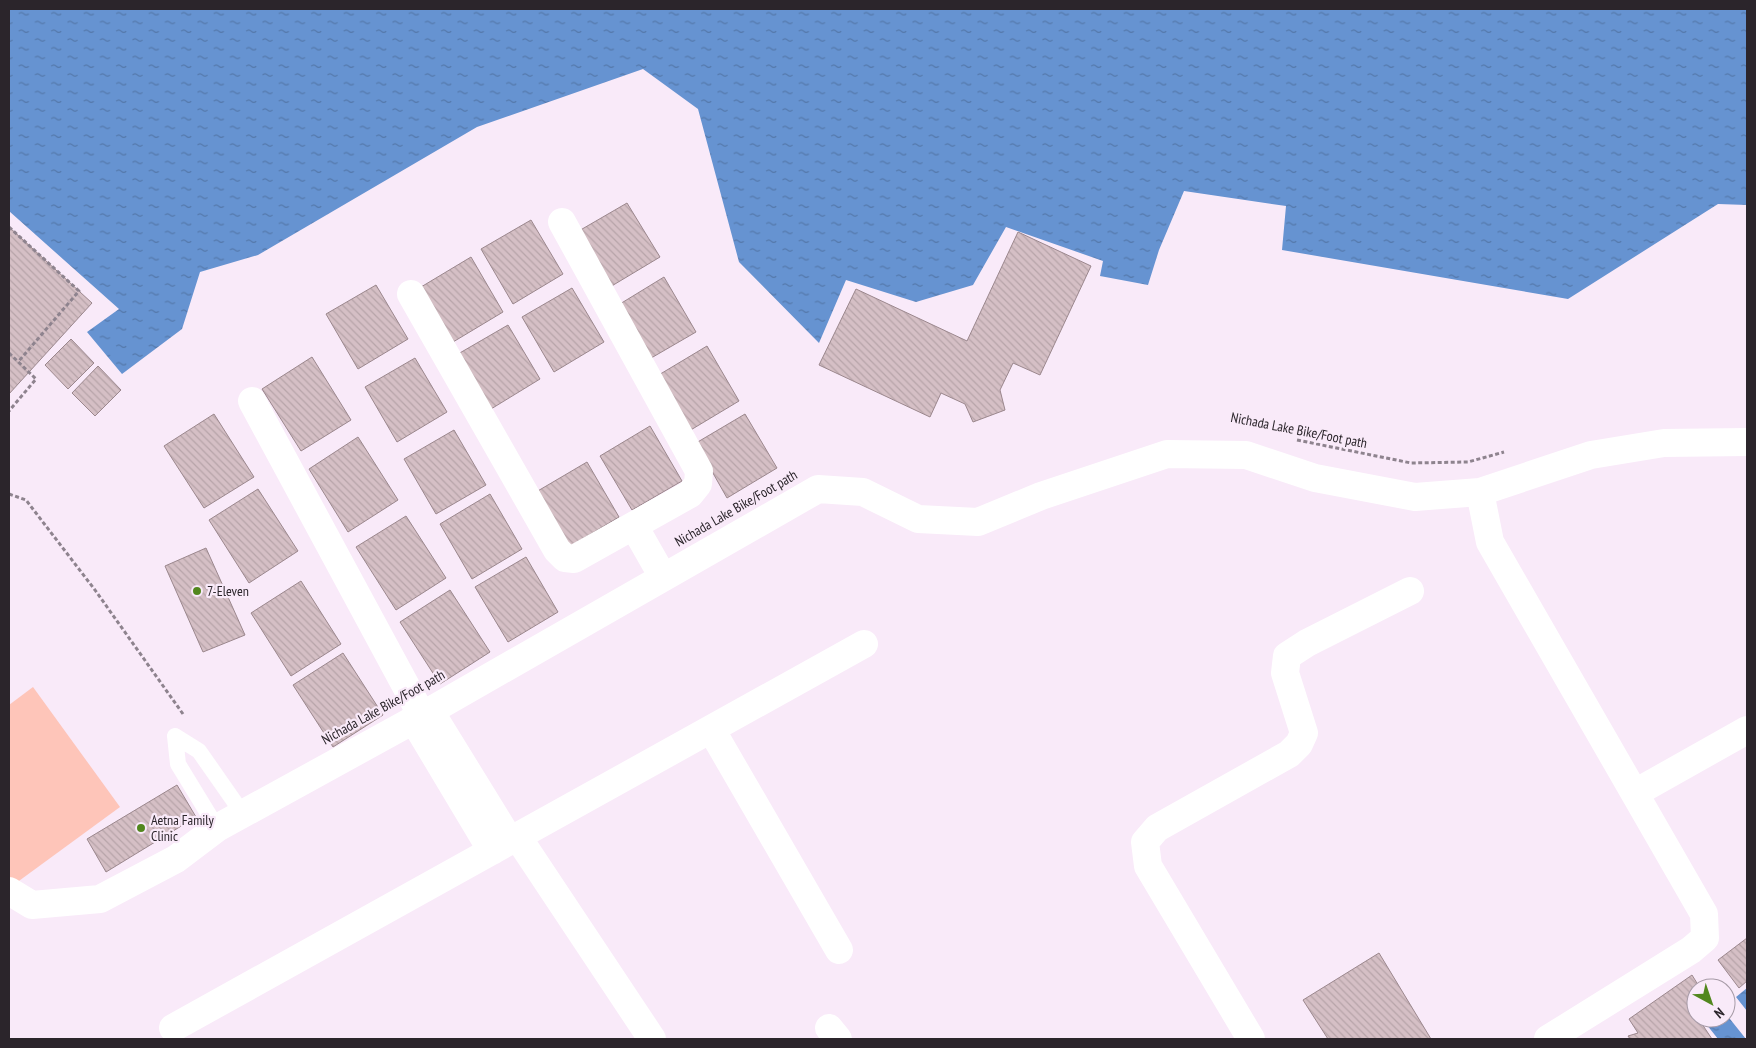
<svg xmlns="http://www.w3.org/2000/svg" width="1756" height="1048" viewBox="0 0 1756 1048" font-family="'PT Sans Narrow',sans-serif">
<style>
.garden{fill:#fec5b9}
.water{fill:url(#water-ripples)}
.building{fill:url(#building-back-hatch);stroke:#9b878d}
.lines{fill:none;stroke-linecap:round;stroke-linejoin:round}
.path{stroke:#8e838e;stroke-width:3;stroke-dasharray:4 2.5;stroke-linecap:butt}
.service{stroke:#fff;stroke-width:16}
.minor{stroke:#fff;stroke-width:28}
.poi-dot{fill:#52871e;stroke:#f9eaf9;stroke-width:2}
.labels{text-anchor:middle;dominant-baseline:central;stroke-width:4.5;stroke-linejoin:round;paint-order:stroke}
.street-label{font-size:14px;fill:#2b252b;stroke:#f9eaf9}
.poi-label{font-size:14px;fill:#2b252b;stroke:#f9eaf9;text-anchor:start}
</style>
<defs>
<pattern id="water-ripples" width="26" height="14" patternUnits="userSpaceOnUse" patternTransform="scale(1.25)"><rect width="26" height="14" fill="#6693d1"/><path d="M2 4q2-2 4 0t4 0M15 11q2-2 4 0t4 0" fill="none" stroke="#5478aa"/></pattern>
<pattern id="building-back-hatch" width="6" height="6" patternUnits="userSpaceOnUse" patternTransform="scale(1.25)"><rect width="6" height="6" fill="#d5bfc5"/><path d="M-1 5l2 2M0 0l6 6M5-1l2 2" fill="none" stroke="#b7a4a9"/></pattern>
</defs>
<rect width="100%" height="100%" fill="#f9eaf9"/>
<path class="garden" d="M33,687L120,807L12,886L9,881V705Z"/>
<path class="water" d="M9,9H1747V205L1718,204L1568,299L1282,250L1286,206L1184,191L1159,250L1148,285L1100,276L1103,261L1006,227L973,285L916,302L846,280L819,343L739,262L698,109L643,69L477,127L258,255L200,272L182,329L122,374L87,332L119,309L9,211Z
M1747,988V1011L1736,997Z
M1726,1014L1746,1039H1718L1703,1020L1705,1018H1726Z"/>
<path class="building" d="M627,203L660,257L610,287L577,232Z
M531,220L563,274L513,304L481,249Z
M9,227L92,303L9,394Z
M1018,232L1091,266L1040,375L1013,363L1000,390L1005,410L973,422L965,404L941,393L930,417L819,365L856,289L967,341Z
M471,257L503,312L453,342L421,287Z
M664,277L696,332L646,361L615,307Z
M376,285L408,339L358,369L326,314Z
M572,288L604,342L554,372L522,317Z
M508,325L540,379L491,409L458,354Z
M71,339L94,363L68,389L45,365Z
M707,346L739,401L689,431L657,376Z
M312,357L351,420L301,451L262,389Z
M415,358L447,412L397,442L365,387Z
M98,366L121,390L95,416L72,393Z
M214,414L254,477L204,508L164,446Z
M745,414L777,468L727,498L696,443Z
M650,426L682,481L632,510L600,456Z
M454,430L486,485L436,514L404,459Z
M358,437L398,500L348,532L309,469Z
M587,462L619,517L569,547L536,492Z
M258,489L298,551L249,583L209,520Z
M490,494L522,549L472,579L440,524Z
M406,516L446,578L396,610L356,547Z
M206,548L245,635L203,652L165,566Z
M526,557L558,612L508,642L475,587Z
M301,581L341,644L291,676L251,613Z
M450,590L490,652L440,684L400,622Z
M343,653L383,715L333,747L293,685Z
M177,785L196,817L106,872L87,839Z
M1747,938V981L1739,988L1718,960Z
M1379,953L1431,1039H1328L1303,1000Z
M1692,975L1700,988H1696V1018H1698L1712,1039H1630L1628,1036L1638,1033L1629,1019Z"/>
<g class="lines">
<path class="path" d="M9,227L79,291L18,362
M9,353L36,379L9,411
M1297,440L1411,463L1468,462L1504,452
M9,494L26,500L95,590L183,714"/>
<path class="service" d="M175,736L199,751L243,814
M175,736L178,764L217,828"/>
<path class="minor" d="M411,294L557,550L565,558L574,559L690,494L698,484L699,471L562,222
M252,401L421,714
M1480,492L1490,542L1704,914L1705,938L1691,950L1548,1039
M634,526L663,577
M430,711L510,841
M413,719L492,851
M711,729L839,950
M1635,793L1747,730
M517,836L652,1039
M9,891L32,905L100,899L176,859L217,828L430,711L818,489L863,492L918,519L978,522L1041,496L1167,454L1246,455L1315,478L1415,497L1480,492L1591,455L1664,443L1747,442
M173,1028L864,644
M829,1028L838,1039
M1251,1039L1148,866L1145,842L1157,828L1289,754L1299,744L1304,733L1285,673L1287,656L1307,643L1410,591"/>
</g>
<g class="poi-dot">
<circle cx="197" cy="591" r="5"/>
<circle cx="141" cy="828" r="5"/>
</g>
<g class="labels">
<g class="street-label">
<text transform="translate(1299 430) rotate(11)">Nichada Lake Bike/Foot path</text>
<text transform="translate(736 508) rotate(-30)">Nichada Lake Bike/Foot path</text>
<text transform="translate(383 707) rotate(-29)">Nichada Lake Bike/Foot path</text>
</g>
<g class="poi-label">
<text x="207" y="591">7-Eleven</text>
<text x="151" y="820">Aetna Family<tspan x="151" dy="16">Clinic</tspan></text>
</g>
</g>
<rect width="1756" height="1048" fill="none" stroke="#2b252b" stroke-width="20"/>
<g transform="translate(1711 1003) rotate(140)"><circle r="24" fill="#f9eaf9" stroke="#a79ba7"/>
<path d="M0-4L9 19L0 12L-9 19Z" fill="#52871e"/>
<text y="-8" font-size="14" font-weight="bold" text-anchor="middle" fill="#2b252b">N</text>
</g>
</svg>
